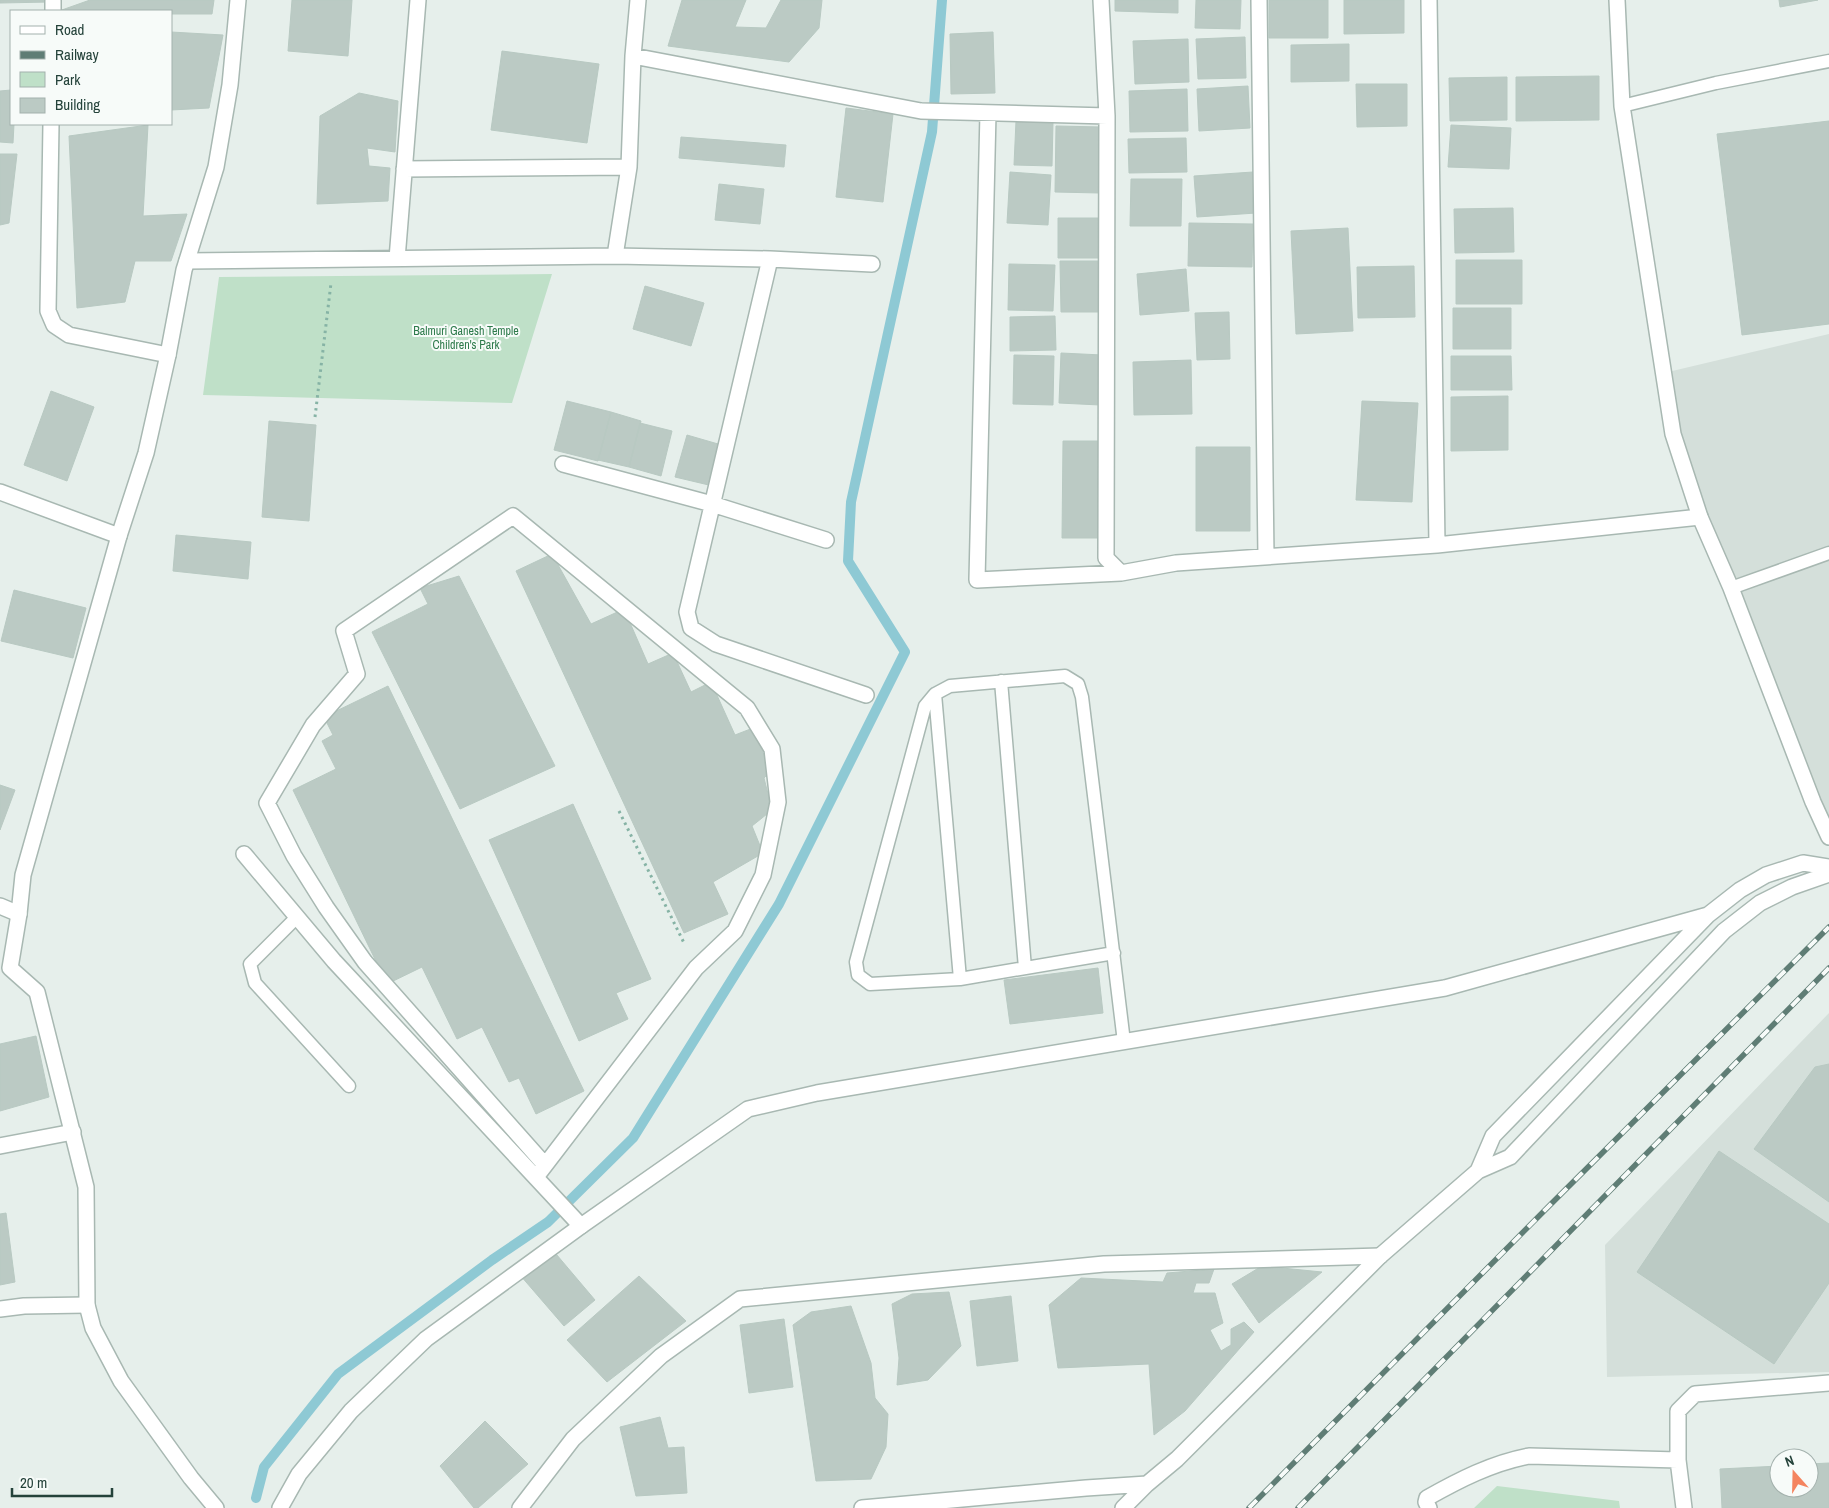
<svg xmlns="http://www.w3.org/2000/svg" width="1829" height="1508" viewBox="0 0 1829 1508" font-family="'Archivo Narrow',sans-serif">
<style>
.built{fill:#d4dfda}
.green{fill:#bfe0c8}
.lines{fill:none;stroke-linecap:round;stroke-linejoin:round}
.stream{stroke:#8ec9d4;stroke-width:10}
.building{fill:#bbcac4;stroke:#b8c9c2}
.service-casing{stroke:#a8b8b2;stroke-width:15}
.minor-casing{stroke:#a8b8b2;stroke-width:18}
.tertiary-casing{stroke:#a8b8b2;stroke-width:18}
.path{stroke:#86b3a5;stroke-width:3;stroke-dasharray:2.5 4;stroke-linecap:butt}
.service{stroke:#fff;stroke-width:12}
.minor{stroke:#fff;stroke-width:15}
.tertiary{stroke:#fff;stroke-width:15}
.rail-casing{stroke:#5f7d75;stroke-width:5.5}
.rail{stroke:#f7fbf9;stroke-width:4;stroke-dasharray:11;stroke-linecap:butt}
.labels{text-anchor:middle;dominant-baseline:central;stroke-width:4;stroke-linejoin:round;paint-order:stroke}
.park-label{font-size:12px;fill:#2d7a4b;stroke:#f7fbf9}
</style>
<rect width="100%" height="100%" fill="#e6efeb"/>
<path class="built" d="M1829,334V821L1707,540L1671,434L1668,372Z
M1829,1013V1372L1607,1377L1605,1245Z"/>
<path class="green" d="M552,274L512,403L203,395L219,277Z
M1497,1486L1619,1501L1620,1508H1474Z"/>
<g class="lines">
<path class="stream" d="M256,1498L264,1467L338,1374L492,1260L548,1222L633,1138L779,904L905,652L848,561L851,502L932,132L942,0"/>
</g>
<path class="building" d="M0,0H50V2L0,3Z
M90,0H214L212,14H171V11H59Z
M292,0H352L348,56L288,51Z
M682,0H746L735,27L766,28L781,0H822L819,28L789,62L668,46Z
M1115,0H1178V13L1115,11Z
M1196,0H1241L1240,29L1195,28Z
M1269,0H1328V38H1269Z
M1344,0H1404V33L1344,34Z
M1779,0H1818L1780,7Z
M171,32L223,35L209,108L171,110Z
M993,32L995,93L951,94L950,34Z
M1245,37L1246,78L1198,79L1196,39Z
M1188,39L1189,82L1135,84L1133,41Z
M1349,44V81L1291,82V45Z
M502,51L599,64L587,143L491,130Z
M1599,76V120L1516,121V77Z
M1507,77V120L1450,121L1449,78Z
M1356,84H1407V126L1357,127Z
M1248,86L1250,128L1199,131L1197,89Z
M1187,89L1188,131L1130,132L1129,91Z
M11,90V124H14L13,143L0,142V91Z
M359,93L398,101L395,152L367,148L369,166L390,168L388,201L317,204L320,116Z
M846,108L893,114L883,202L836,197Z
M1016,121L1053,122L1052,166L1014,165Z
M1829,121V324L1742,335L1717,134Z
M148,125L143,216L187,214L171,261H135L125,302L77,308L69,136Z
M1451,125L1511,128L1509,169L1448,167Z
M1056,126L1102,127L1100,193L1055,192Z
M681,137L786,145L784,167L679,158Z
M1186,138L1187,172L1129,173L1128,139Z
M0,154H17L9,223L0,225Z
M1010,172L1051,175L1048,225L1007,223Z
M1253,172L1256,213L1197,217L1194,176Z
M1131,179H1182L1181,226H1130Z
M719,184L764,189L760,224L715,220Z
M1513,208L1514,252L1455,253L1454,209Z
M1058,218H1098L1099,258H1058Z
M1189,223L1253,224L1252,267L1188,266Z
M1348,228L1353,331L1296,334L1291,231Z
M1456,260H1522V304H1456Z
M1060,261H1101V312H1061Z
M1009,264L1055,265L1053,311L1008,310Z
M1414,266L1415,317L1358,318L1357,267Z
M1186,269L1189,311L1140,315L1137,274Z
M645,286L704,303L691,346L633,329Z
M1453,308H1511V349H1453Z
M1229,312L1230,359L1197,360L1195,313Z
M1055,316L1056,350L1010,351V317Z
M1061,353L1102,355L1100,405L1059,403Z
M1014,355L1054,356L1053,405L1013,404Z
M1451,356H1511L1512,390H1451Z
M1191,360L1192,414L1134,415L1133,362Z
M51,391L94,407L67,481L24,465Z
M1508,396V450L1451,451V397Z
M567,401L611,412L598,461L554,450Z
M1362,401L1418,403L1412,502L1356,500Z
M611,412L641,421L629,467L598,460Z
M269,421L316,425L309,521L262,517Z
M640,423L672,431L661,476L629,467Z
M687,435L725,446L713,486L675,477Z
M1063,441H1101V538H1062Z
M1196,447H1250V531H1196Z
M176,535L251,542L248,579L173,571Z
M552,554L591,624L624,609L648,664L673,653L691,692L711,682L735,735L753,728L771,771L764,778L772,810L752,826L763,853L713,882L728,914L684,933L516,571Z
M459,576L555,766L460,809L372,632L428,604L420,588Z
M14,590L86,608L73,658L1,641Z
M388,686L584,1091L536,1114L519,1078L509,1082L482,1027L457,1039L422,967L387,984L293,790L336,769L322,741L333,735L324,717Z
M0,785L15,790L0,830Z
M573,804L651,979L616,993L628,1019L579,1041L489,840Z
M1098,968L1103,1013L1010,1024L1004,980Z
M36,1036L49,1097L0,1111V1044Z
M1829,1064V1202L1754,1149L1815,1067Z
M1719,1151L1829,1224V1283L1774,1364L1637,1272Z
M6,1213L15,1282L0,1285V1214Z
M551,1248L595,1300L564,1326L520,1275Z
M1262,1266L1322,1272L1259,1323L1232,1284Z
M1214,1269L1209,1283H1196L1193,1293H1215L1223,1323L1210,1330L1221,1351L1231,1345V1329L1244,1322L1254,1332L1185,1411L1154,1435L1149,1364L1058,1368L1049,1305L1081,1278L1163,1282L1167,1273Z
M639,1276L686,1321L607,1382L567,1340Z
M949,1292L961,1346L928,1380L897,1385L899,1358L892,1304L912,1294Z
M1011,1296L1018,1361L977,1366L970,1301Z
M851,1306L871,1363L875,1398L888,1414L886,1447L871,1479L816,1481L793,1325L811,1312Z
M784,1319L793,1387L749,1393L740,1325Z
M660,1417L668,1448L684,1447L687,1493L636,1496L620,1427Z
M485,1421L528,1464L478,1508H474L440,1466Z
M1829,1463V1508H1722L1720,1469L1779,1466V1488H1809V1464Z"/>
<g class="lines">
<g class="service-casing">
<path id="service" d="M1622,106L1716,83L1829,61
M1731,588L1829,553
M1001,681L1025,968
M935,694L960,979
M297,917L250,964L255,983L349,1086
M1114,953L960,979L870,984L858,975L856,962L925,706L935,694L950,686L1065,676L1078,684L1082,697L1124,1042"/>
</g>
<g class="minor-casing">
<path id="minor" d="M1101,0L1107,116L1106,558L1121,573L1176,563L1437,545L1700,517
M1259,0L1266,557
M1429,0L1437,545
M53,11V1
M633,56L921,111L1107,116
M988,113L977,580L1121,573
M51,124L48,311L54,325L69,335L168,355
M404,169L629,167L633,56L638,0
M615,256L629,167
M397,259L418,0
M770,259L872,264
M187,261L615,256L770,259L687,612L691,628L716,644L866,695
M563,464L712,504L826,540
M0,492L119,536
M244,854L334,961L581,1226
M0,906L19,914
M0,1146L73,1132
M536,1177L543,1168L696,968L735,931L763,875L778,802L772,749L747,708L513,516L344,631L357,674L313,725L267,803L294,856L326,907L365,962L545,1165
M0,1309L24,1306L87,1305
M520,1508L573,1439L661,1356L740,1299L1104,1264L1380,1256
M1429,1508L1426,1502L1427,1498C1459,1480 1492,1463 1529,1456L1678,1460
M1684,1508L1678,1460V1411L1695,1394L1829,1383"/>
</g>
<g class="tertiary-casing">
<path id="tertiary" d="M1617,0L1622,106L1673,434L1700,517L1731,588L1813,802L1829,837
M1478,1171L1493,1136L1708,915L1740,890L1766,875L1803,863L1829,867
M216,1508L191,1478L121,1381L93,1328L87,1305L86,1187L37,992L10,968L19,914L23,875L119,536L146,453L168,355L184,270L216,167L230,85L238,0
M280,1508L299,1474L351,1411L426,1339L581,1226L748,1109L817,1093L1445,988L1708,915
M862,1508L1086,1488L1147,1484L1177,1459L1380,1256L1478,1171L1510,1157L1724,931L1760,903L1792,887L1829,874
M1123,1508L1147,1484"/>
</g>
<path class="path" d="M315,417L331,283
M619,811L685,945"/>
<use href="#service" class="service"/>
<use href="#minor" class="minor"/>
<use href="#tertiary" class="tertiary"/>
<g class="rail-casing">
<path id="rail" d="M1249,1508L1553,1202L1829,927
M1298,1508L1829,968"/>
</g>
<use href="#rail" class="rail"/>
</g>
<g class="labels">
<g class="park-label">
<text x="466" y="331">Balmuri Ganesh Temple<tspan x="466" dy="14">Children's Park</tspan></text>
</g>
</g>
<rect x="10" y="10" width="162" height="115" fill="#f7fbf9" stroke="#a3b1ad"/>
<rect x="20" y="26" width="25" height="8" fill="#ffffff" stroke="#a3b1ad"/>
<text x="55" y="35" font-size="15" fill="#24423a">Road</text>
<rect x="20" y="51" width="25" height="8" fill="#5f7d75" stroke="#a3b1ad"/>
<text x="55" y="60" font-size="15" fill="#24423a">Railway</text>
<rect x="20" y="72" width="25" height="15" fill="#bfe0c8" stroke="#a3b1ad"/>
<text x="55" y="85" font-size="15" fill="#24423a">Park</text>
<rect x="20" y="98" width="25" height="15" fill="#bbcac4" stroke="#a3b1ad"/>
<text x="55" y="110" font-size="15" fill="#24423a">Building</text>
<g transform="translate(1794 1473) rotate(340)"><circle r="24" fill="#f7fbf9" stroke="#a3b1ad"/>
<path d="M0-4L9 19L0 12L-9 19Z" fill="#f4845f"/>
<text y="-8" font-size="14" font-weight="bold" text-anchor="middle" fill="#24423a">N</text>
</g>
<path d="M12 1488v8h100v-8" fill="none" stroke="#24423a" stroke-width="2.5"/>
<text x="20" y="1488" font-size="15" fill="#24423a" stroke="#f7fbf9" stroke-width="4" paint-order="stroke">20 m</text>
</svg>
